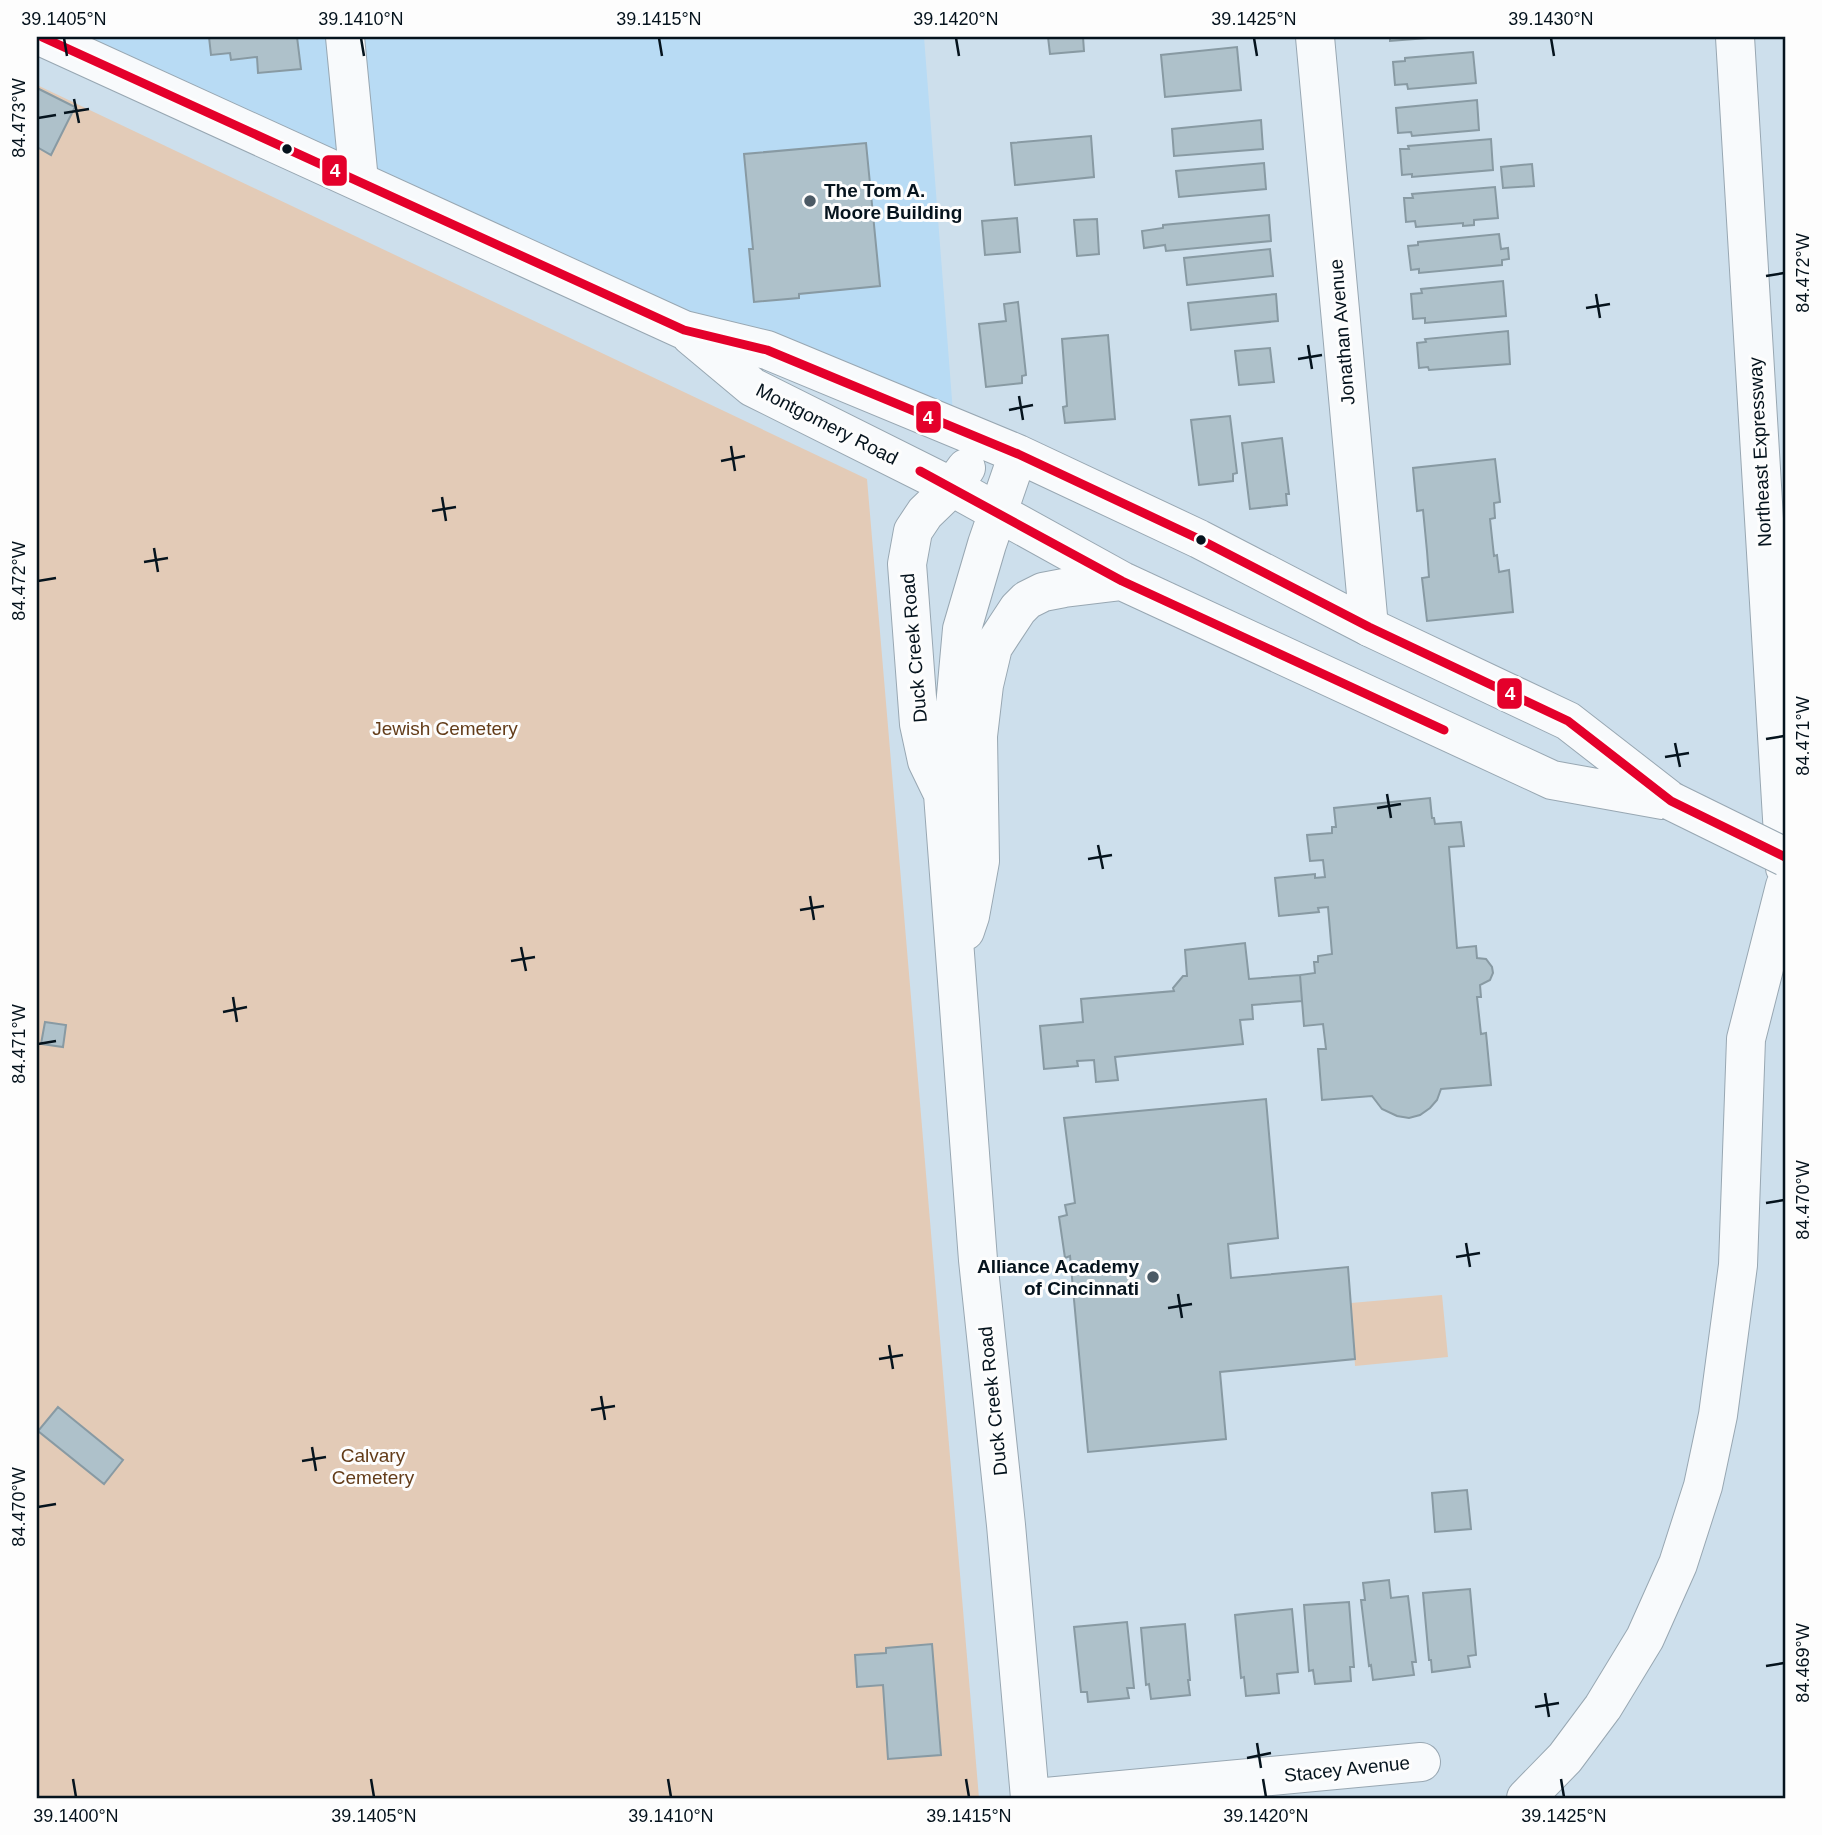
<svg xmlns="http://www.w3.org/2000/svg" width="1822" height="1835" viewBox="0 0 1822 1835" font-family="Helvetica,sans-serif">
<style>
.built{fill:#b8dbf4}
.green{fill:#e3cbb7}
.building{fill:#aec1ca;stroke:#889aa3;stroke-width:2}
.lines{fill:none;stroke-linecap:round;stroke-linejoin:round}
.minor-casing{stroke:#98a7b2;stroke-width:40}
.major-casing{stroke:#98a7b2;stroke-width:40}
.highway-casing{stroke:#98a7b2;stroke-width:40}
.minor{stroke:#f8fafc;stroke-width:38}
.major{stroke:#f8fafc;stroke-width:38}
.highway{stroke:#f8fafc;stroke-width:38}
.major-bridge-casing{stroke:#98a7b2;stroke-width:40;stroke-linecap:butt}
.major-bridge{stroke:#f8fafc;stroke-width:38}
.bus-1-casing{stroke:#fdfdfd;stroke-width:14}
.bus-1{stroke:#e4002b;stroke-width:9}
.ticks{fill:none;stroke:#05131d;stroke-width:2.5}
.bus-dot{fill:#05131d;stroke:#fdfdfd;stroke-width:2.5}
.poi-dot{fill:#4b5a65;stroke:#fdfdfd;stroke-width:2.5}
.labels{text-anchor:middle;dominant-baseline:central;stroke-width:6;stroke-linejoin:round;paint-order:stroke}
.poi-label{font-size:19px;font-weight:bold;fill:#05131d;stroke:#fdfdfd;text-anchor:start}
.street-label{font-size:19px;fill:#05131d;stroke:#fdfdfd}
.park-label{font-size:19px;fill:#633c19;stroke:#fdfdfd}
.line-badge{stroke:#fdfdfd;stroke-width:2.5}
.badge-label{font-size:19px;text-anchor:middle;font-weight:bold;fill:#fff}
.neatline{fill:none;stroke:#05131d;stroke-width:2.5}
.ticks-label{font-size:18px;text-anchor:middle;fill:#05131d}
</style>
<rect width="100%" height="100%" fill="#cddfec"/>
<path class="built" d="M42,37H924L954,426Z"/>
<path class="green" d="M37,85L867,479L979,1798H37Z
M1442,1295L1448,1357L1355,1366L1351,1303Z"/>
<path class="building" d="M209,37H297L301,69L258,73L257,57L231,60L230,53L211,55Z
M1048,37H1083L1084,51L1050,54Z
M1390,37H1441L1390,41Z
M1237,47L1241,90L1165,97L1161,55Z
M1473,52L1476,83L1408,89L1407,84L1395,85L1393,62L1405,61V58Z
M37,88L75,107L51,155L37,147Z
M1477,100L1479,130L1412,136L1411,132L1398,133L1396,108Z
M1261,120L1263,149L1174,156L1172,129Z
M1091,136L1094,177L1015,185L1011,143Z
M1491,139L1493,170L1412,177V174L1402,175L1400,149H1409L1408,146Z
M866,143L880,286L799,294V298L754,302L749,249H753L744,154Z
M1264,163L1266,189L1179,197L1176,171Z
M1532,164L1534,186L1503,188L1501,167Z
M1495,187L1498,218L1474,220V225L1463,226V223L1416,227L1415,221L1406,222L1404,198H1413L1412,194Z
M1269,215L1271,241L1166,251L1165,245L1144,248L1142,231L1163,228V225Z
M1017,218L1020,252L985,255L982,221Z
M1097,219L1099,254L1077,256L1074,220Z
M1499,234L1501,249L1508,248L1509,259L1502,260V265L1419,273V269L1411,270L1408,246L1418,245V242Z
M1270,249L1273,276L1187,285L1184,258Z
M1503,281L1506,316L1425,323V318L1413,319L1411,294L1422,293L1421,289Z
M1276,294L1278,321L1191,330L1188,303Z
M1018,302L1026,375L1022,376V383L986,387L979,324L1006,321L1004,304Z
M1508,331L1510,364L1429,370L1428,367L1419,368L1417,343L1426,342L1425,339Z
M1108,335L1115,419L1065,423L1063,407L1067,406L1062,339Z
M1270,348L1274,382L1239,385L1235,351Z
M1230,416L1237,473L1233,474V481L1199,485L1191,420Z
M1282,438L1289,494H1286L1287,505L1250,509L1242,443Z
M1495,459L1500,502L1494,503L1495,518L1490,519L1494,556L1497,555L1499,572L1509,570L1513,612L1427,621L1422,578L1429,577L1427,551L1423,510L1417,511L1413,468Z
M1430,798L1432,818H1434L1435,824L1461,822L1464,846L1449,847L1457,948L1476,946L1477,958L1486,959L1492,967L1493,973L1490,980L1480,985L1481,997H1477L1481,1034L1486,1033L1491,1085L1441,1089L1437,1100L1430,1108L1420,1115L1409,1118L1397,1116L1382,1109L1372,1096L1322,1100L1318,1049H1326L1323,1024L1304,1026L1300,975L1315,973L1314,962H1318V956L1332,954L1328,907L1318,908L1319,912L1279,916L1275,878L1315,874V878L1325,877L1323,860L1310,861L1307,835L1332,833V827H1336L1334,808Z
M1245,943L1249,979L1300,975L1302,1001L1252,1005L1253,1019L1240,1020L1243,1044L1115,1057L1118,1080L1096,1082L1094,1060L1077,1061L1078,1066L1044,1069L1040,1026L1083,1022L1081,999L1174,991L1173,988L1183,976H1187L1185,950Z
M45,1022L66,1025L63,1047L41,1044Z
M1266,1099L1278,1238L1228,1244L1231,1278L1348,1267L1355,1359L1220,1372L1226,1439L1088,1452L1070,1256L1065,1258L1059,1217L1067,1215L1065,1205L1075,1203L1064,1118Z
M58,1407L123,1460L104,1484L38,1431Z
M1467,1490L1471,1529L1435,1532L1432,1493Z
M1389,1580L1391,1598L1408,1596L1416,1662H1412L1414,1675L1373,1680L1371,1665L1369,1666L1361,1600H1365L1363,1583Z
M1470,1589L1476,1655L1468,1656L1470,1667L1432,1672L1431,1660H1429L1423,1593Z
M1349,1602L1354,1667H1350L1351,1681L1315,1684L1313,1670L1309,1671L1304,1605Z
M1292,1609L1298,1672L1277,1674L1279,1693L1246,1696L1244,1677L1241,1678L1235,1615Z
M1127,1622L1134,1688H1127L1129,1698L1088,1702L1087,1692H1081L1074,1627Z
M1185,1624L1190,1680H1188L1190,1695L1151,1699L1149,1684L1146,1685L1141,1628Z
M932,1644L941,1755L888,1759L883,1685L857,1687L855,1655L886,1653V1648Z"/>
<g class="lines">
<g class="minor-casing">
<path id="minor" d="M345,37L359,181
M1315,37L1369,627
M1035,1798L1421,1762"/>
</g>
<g class="major-casing">
<path id="major" d="M42,37L684,330L767,350L1018,454L1199,539L1369,627L1568,721L1671,801
M691,336L752,387L952,487L1122,581L1552,780L1663,800
M1018,454L987,544L962,629L949,773L943,794L978,1260L1006,1525L1030,1798
M943,794L927,761L919,724L907,564L913,531L925,513L952,487L966,468
M965,931L970,916L980,861L978,736L984,685L993,647L1018,609L1027,600L1043,592L1064,588L1122,581"/>
</g>
<g class="highway-casing">
<path id="highway" d="M1735,37L1785,868
M1526,1798L1565,1758L1603,1707L1645,1638L1678,1564L1703,1486L1718,1415L1738,1265L1746,1039L1785,886"/>
</g>
<use href="#minor" class="minor"/>
<use href="#major" class="major"/>
<use href="#highway" class="highway"/>
<g class="major-bridge-casing">
<path id="major-bridge" d="M1671,801L1785,857"/>
</g>
<use href="#major-bridge" class="major-bridge"/>
<g class="bus-1-casing">
<path id="bus-1" d="M42,37L684,330L767,350L1018,454L1199,539L1369,627L1568,721L1671,801L1785,857
M920,471L1122,581L1444,730"/>
</g>
<use href="#bus-1" class="bus-1"/>
</g>
<path class="ticks" d="M64,38L67,56M361,38L364,56M659,38L662,56M956,38L959,56M1254,38L1257,56M1551,38L1554,56M74,99L79,123M64,113L89,109M38,118L56,115M1766,276L1784,273M1596,294L1600,318M1586,308L1610,304M1308,345L1312,369M1298,359L1322,355M1019,396L1023,420M1009,410L1033,405M731,446L735,471M721,461L745,456M442,497L446,521M432,511L456,507M154,548L158,572M144,562L168,558M38,581L56,578M1766,739L1784,736M1675,743L1680,767M1665,757L1689,753M1387,794L1391,818M1377,808L1401,804M1098,845L1103,869M1088,859L1112,855M810,896L814,920M800,910L824,906M521,947L526,971M511,961L535,957M233,997L237,1022M223,1012L247,1007M38,1044L56,1041M1766,1203L1784,1200M1466,1243L1470,1267M1456,1257L1480,1253M1178,1294L1182,1318M1168,1308L1192,1304M889,1345L893,1369M879,1359L903,1355M601,1396L605,1420M591,1410L615,1406M312,1447L316,1471M302,1461L326,1457M38,1507L56,1504M1766,1666L1784,1663M1545,1693L1549,1717M1535,1707L1559,1703M1257,1743L1261,1768M1247,1758L1271,1753M73,1779L76,1797M371,1779L374,1797M668,1779L671,1797M966,1779L969,1797M1263,1779L1266,1797M1561,1779L1564,1797"/>
<g class="bus-dot">
<circle cx="287" cy="149" r="6"/>
<circle cx="1201" cy="540" r="6"/>
</g>
<g class="poi-dot">
<circle cx="810" cy="201" r="7"/>
<circle cx="1153" cy="1277" r="7"/>
</g>
<g class="labels">
<g class="poi-label">
<text x="824" y="190">The Tom A.<tspan x="824" dy="22">Moore Building</tspan></text>
<text x="1139" y="1266" text-anchor="end">Alliance Academy<tspan x="1139" dy="22">of Cincinnati</tspan></text>
</g>
<g class="street-label">
<text transform="translate(1342 332) rotate(-95)">Jonathan Avenue</text>
<text transform="translate(827 424) rotate(27)">Montgomery Road</text>
<text transform="translate(1760 452) rotate(-93)">Northeast Expressway</text>
<text transform="translate(914 648) rotate(-95)">Duck Creek Road</text>
<text transform="translate(993 1401) rotate(-96)">Duck Creek Road</text>
<text transform="translate(1347 1769) rotate(-6)">Stacey Avenue</text>
</g>
<g class="park-label">
<text x="445" y="728">Jewish Cemetery</text>
<text x="373" y="1455">Calvary<tspan x="373" dy="22">Cemetery</tspan></text>
</g>
</g>
<g class="line-badge">
<rect x="321" y="154" width="27" height="33" rx="7" fill="#e4002b"/>
<rect x="915" y="400" width="27" height="34" rx="7" fill="#e4002b"/>
<rect x="1496" y="677" width="27" height="33" rx="7" fill="#e4002b"/>
</g>
<g class="badge-label">
<text x="335" y="177">4</text>
<text x="928" y="424">4</text>
<text x="1510" y="700">4</text>
</g>
<rect width="1822" height="1835" fill="none" stroke="#fdfdfd" stroke-width="77"/>
<rect x="38" y="38" width="1746" height="1759" class="neatline"/>
<g class="ticks-label">
<text x="64" y="25">39.1405°N</text>
<text x="361" y="25">39.1410°N</text>
<text x="659" y="25">39.1415°N</text>
<text x="956" y="25">39.1420°N</text>
<text x="1254" y="25">39.1425°N</text>
<text x="1551" y="25">39.1430°N</text>
<text transform="translate(19 118) rotate(-90)" y="6">84.473°W</text>
<text transform="translate(1803 273) rotate(-90)" y="6">84.472°W</text>
<text transform="translate(19 581) rotate(-90)" y="6">84.472°W</text>
<text transform="translate(1803 736) rotate(-90)" y="6">84.471°W</text>
<text transform="translate(19 1044) rotate(-90)" y="6">84.471°W</text>
<text transform="translate(1803 1200) rotate(-90)" y="6">84.470°W</text>
<text transform="translate(19 1507) rotate(-90)" y="6">84.470°W</text>
<text transform="translate(1803 1663) rotate(-90)" y="6">84.469°W</text>
<text x="76" y="1822">39.1400°N</text>
<text x="374" y="1822">39.1405°N</text>
<text x="671" y="1822">39.1410°N</text>
<text x="969" y="1822">39.1415°N</text>
<text x="1266" y="1822">39.1420°N</text>
<text x="1564" y="1822">39.1425°N</text>
</g>
</svg>
